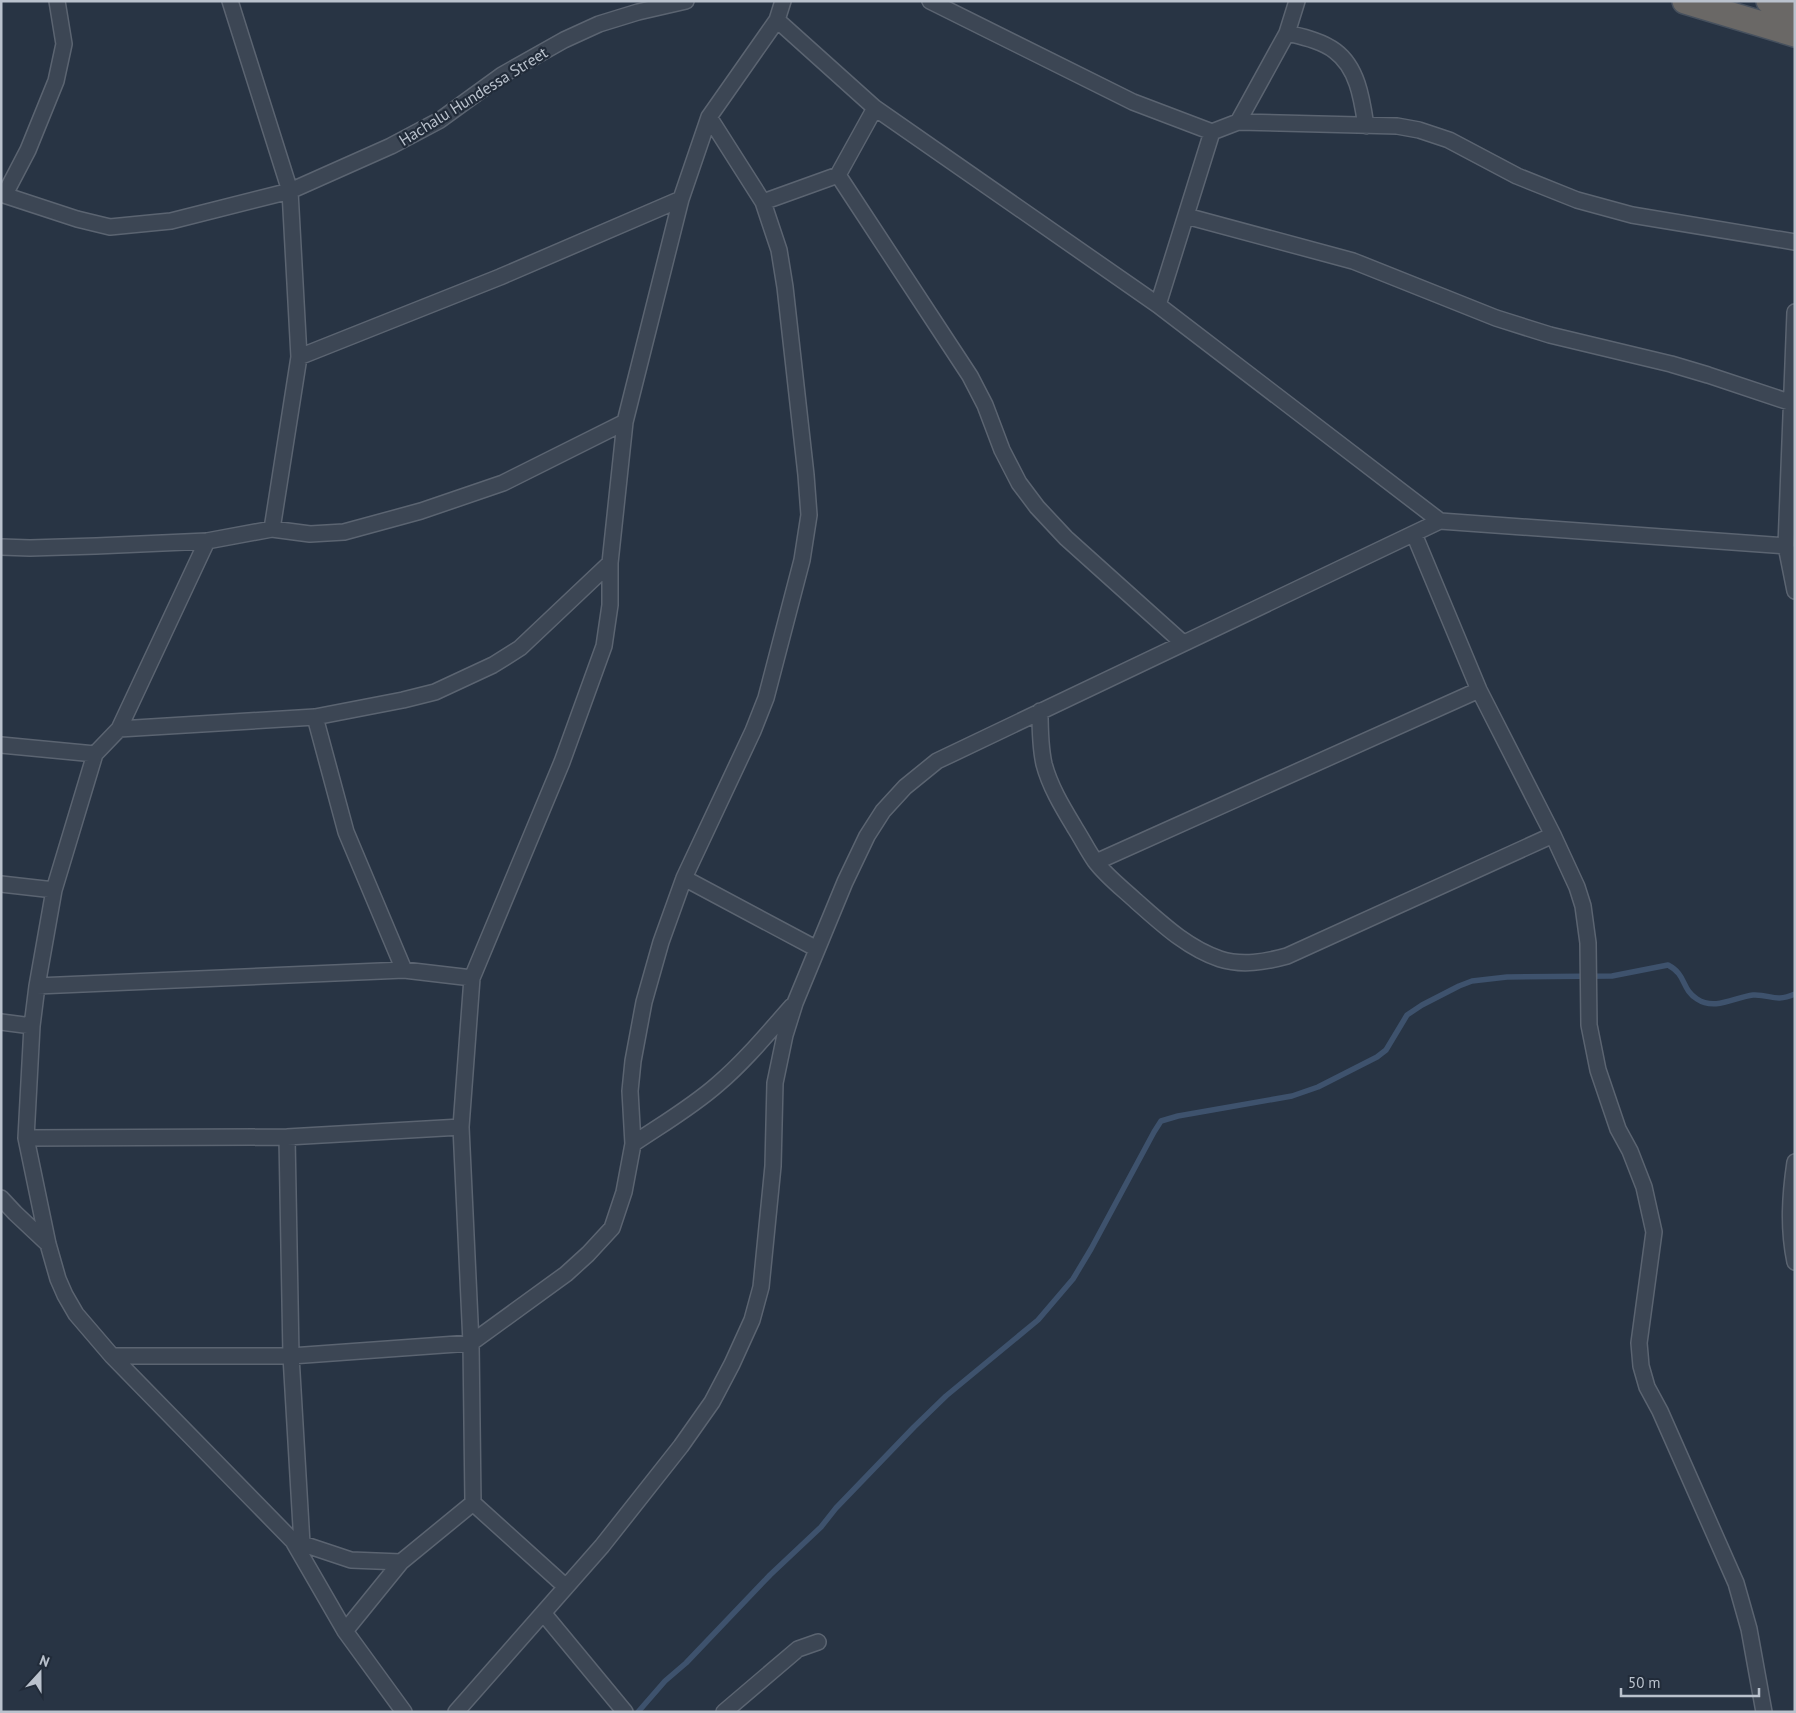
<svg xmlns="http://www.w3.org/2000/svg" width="1796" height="1713" viewBox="0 0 1796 1713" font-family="'PT Sans',sans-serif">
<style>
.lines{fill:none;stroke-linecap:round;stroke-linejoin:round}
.stream{stroke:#3e526d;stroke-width:5.5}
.minor-casing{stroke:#5b6471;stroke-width:18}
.trunk-casing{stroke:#47515e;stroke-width:28}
.minor{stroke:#3c4654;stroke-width:15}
.trunk{stroke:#6a6866;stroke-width:25}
.labels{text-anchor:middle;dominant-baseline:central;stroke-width:4.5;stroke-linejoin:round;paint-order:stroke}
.street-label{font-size:16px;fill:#bac2cd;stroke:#212b39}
</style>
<rect width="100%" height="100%" fill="#283444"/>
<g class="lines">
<path class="stream" d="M638,1712L665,1681L686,1663L770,1575L821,1527L836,1508L914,1427L946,1396L1038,1320L1073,1279L1091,1249L1154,1132L1161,1121L1178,1116L1292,1096L1318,1087L1377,1057L1386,1050L1407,1015L1422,1005L1459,986L1472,981L1507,977L1612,976L1668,965C1687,975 1681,989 1697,999C1715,1011 1735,997 1753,995C1771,994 1774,1003 1795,994"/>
<g class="minor-casing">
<path id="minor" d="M230,1L290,191L299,357L272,529
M930,1L1133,102L1212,132L1238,122L1397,126L1419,130L1449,140L1517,176L1577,200L1632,215L1795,242
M777,20L875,108L1158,305L1440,521
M1287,33C1303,37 1322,41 1335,51C1358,68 1362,100 1366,126
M1238,122L1287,33L1297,1
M838,175L970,376L985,405L1002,450L1019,483L1037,507L1066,538L1183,643
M1,194L77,219L110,227L171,221L290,191L391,146L440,120L502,75L564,40L599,24L638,12L686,1
M5,194L28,150L56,81L64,44L57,1
M763,202L838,175L875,108
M1186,216L1353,261L1496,318L1550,335L1671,364L1708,375L1795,404
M1158,305L1212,132
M1795,312L1786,546L1795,591
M299,357L500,277L681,199
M1414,534L1479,690L1553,835L1577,887L1583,906L1588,943L1589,1025L1598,1070L1618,1129L1630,1151L1644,1187L1654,1232L1639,1343L1641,1366L1647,1387L1660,1411L1736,1583L1749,1629L1764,1712
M207,541L119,729L95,754L54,890L37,986L32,1026L26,1138L48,1244L58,1279L65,1295L76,1314L112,1356L293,1541L345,1631L404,1712
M1,547L30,548L96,546L207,541L272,529L310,534L344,532L421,511L503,483L625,422
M1040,711C1040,728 1040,746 1044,764C1050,787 1063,808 1075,828C1082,839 1088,851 1095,861C1106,876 1122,888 1136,901C1161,923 1187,948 1220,959C1242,966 1265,962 1287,956L1553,835
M315,717L346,832L404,970
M119,729L315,717L403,700L435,692L493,665L520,648L610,563
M1,745L95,754
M1096,862L1479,690
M684,878L817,949
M1,884L54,890
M37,986L404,970L472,978
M1,1022L32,1026
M287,1137L291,1356L302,1544
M26,1138L287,1137L461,1127
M633,1144C661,1125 692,1107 718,1084C745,1061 768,1033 792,1006
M1795,1162C1790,1196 1788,1228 1795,1262
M1,1198L15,1213L48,1244
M112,1356H291L471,1343L566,1274L588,1254L612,1228L624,1192L633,1144L630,1091L633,1061L644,1002L661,942L684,878L753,731L766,698L802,560L809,515L806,475L785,287L779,250L763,202L709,117
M294,1541L351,1560L401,1562
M566,1587L473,1503L471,1343L461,1127L472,978L562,762L604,646L610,605V563L625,422L681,199L709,117L777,20L783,1
M544,1614L625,1712
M345,1631L401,1562L473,1503
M456,1712L602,1546L681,1446L712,1402L732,1364L752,1320L761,1287L773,1166L775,1083L785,1035L795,1003L845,882L867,836L883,811L905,787L937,761L1440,521L1786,546
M724,1712L798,1649L818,1642"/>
</g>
<g class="trunk-casing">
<path id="trunk" d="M1685,1L1795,34
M1769,1L1795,9"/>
</g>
<use href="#minor" class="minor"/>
<use href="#trunk" class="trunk"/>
</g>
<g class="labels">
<g class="street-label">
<text transform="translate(473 96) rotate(-32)">Hachalu Hundessa Street</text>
</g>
</g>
<rect width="1796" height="1713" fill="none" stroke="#bac2cd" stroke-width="5"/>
<g transform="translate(40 1673) rotate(21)" stroke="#212b39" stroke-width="4" paint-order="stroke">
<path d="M0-4L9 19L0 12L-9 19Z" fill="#bac2cd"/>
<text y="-8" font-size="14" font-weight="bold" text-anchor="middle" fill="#bac2cd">N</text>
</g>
<path d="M1621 1688v8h138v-8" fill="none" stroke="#bac2cd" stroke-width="2.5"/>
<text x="1628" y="1688" font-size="15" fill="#bac2cd" stroke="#212b39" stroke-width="4" paint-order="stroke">50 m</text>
</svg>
